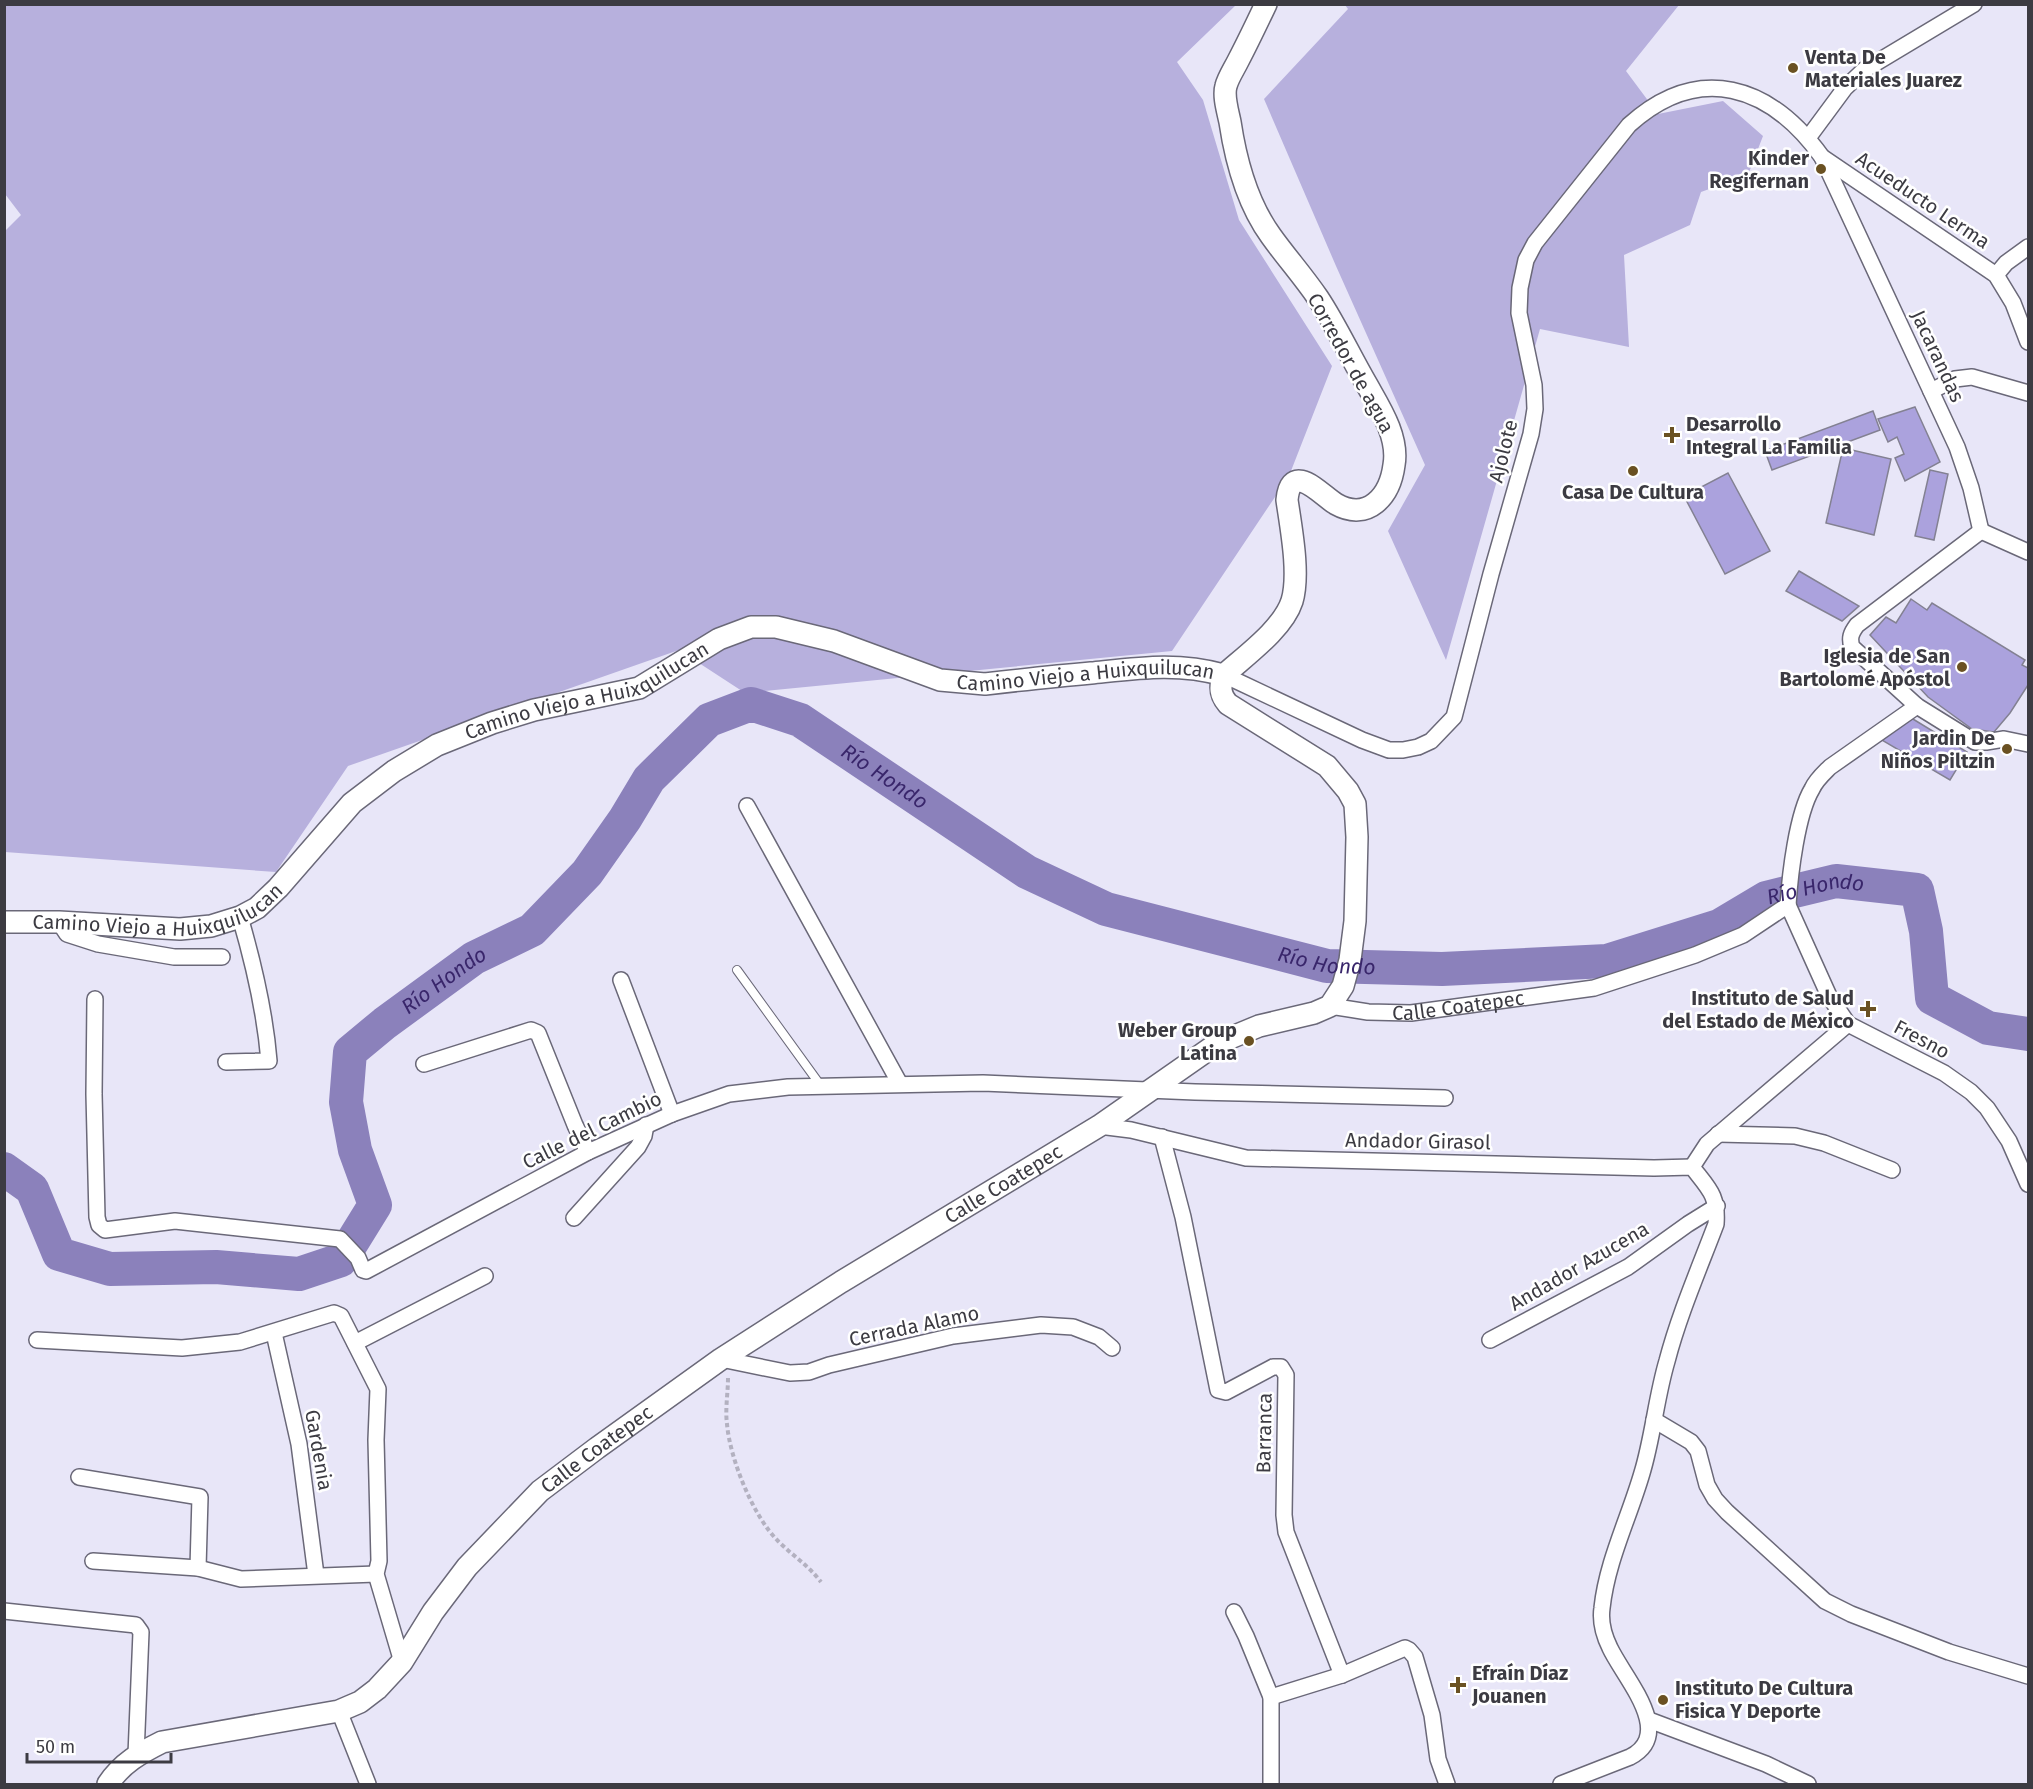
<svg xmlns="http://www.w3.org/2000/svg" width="2033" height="1789" viewBox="0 0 2033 1789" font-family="'Fira Sans',sans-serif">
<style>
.green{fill:#b7b0dd}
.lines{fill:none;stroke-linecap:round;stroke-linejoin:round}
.river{stroke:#8b81bb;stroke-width:34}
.building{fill:#aba2dd;stroke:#838192;stroke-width:1.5}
.lane-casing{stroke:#6a6878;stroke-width:10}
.street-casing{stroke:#6a6878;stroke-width:18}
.secondary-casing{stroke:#6a6878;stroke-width:24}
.path{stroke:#b3b1c0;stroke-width:4;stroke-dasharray:4.5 3;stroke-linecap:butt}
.lane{stroke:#fff;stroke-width:8}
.street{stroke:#fff;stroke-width:15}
.secondary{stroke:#fff;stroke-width:21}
.poi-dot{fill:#6a5122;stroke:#fff;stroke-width:2}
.labels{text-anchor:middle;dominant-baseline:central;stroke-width:5;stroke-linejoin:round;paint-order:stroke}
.poi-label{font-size:20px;font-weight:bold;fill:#3c3b42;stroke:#fff;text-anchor:end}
.street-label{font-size:20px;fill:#3c3b42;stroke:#fff}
.water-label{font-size:21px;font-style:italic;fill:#39266b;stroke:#fff}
</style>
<rect width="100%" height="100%" fill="#e8e6f8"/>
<path class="green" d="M5,5H1236L1177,62L1203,100L1239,220L1332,366L1289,476L1172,651L745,693L679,650L348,766L276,872L5,852L4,232L21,215L5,194Z
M1345,5H1679L1626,71L1658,114L1723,101L1763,136L1748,175L1701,192L1690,225L1624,255L1629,347L1540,329L1446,660L1388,531L1425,465L1336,266L1264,99L1348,9Z"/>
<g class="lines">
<path class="river" id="s1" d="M4,1169L32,1189L59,1254L110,1269L216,1267L299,1274L341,1260L375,1205L355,1150L346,1102L350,1052L385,1023L474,958L532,930L587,873L625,819L649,779L709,720L751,704L800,720L1027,872L1106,909L1327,966L1442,969L1607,961L1719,926L1766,898L1836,881L1917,890L1926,931L1932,998L1988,1028L2028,1034"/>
</g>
<path class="building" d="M1915,407L1940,462L1905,481L1895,458L1904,454L1897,437L1888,442L1878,419Z
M1873,411L1880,430L1772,470L1765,451Z
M1843,448L1891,459L1874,535L1826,523Z
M1930,470L1948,474L1934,540L1915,536Z
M1728,473L1770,551L1725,574L1684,496Z
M1799,571L1859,606L1842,621L1786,591Z
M1911,599L1927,610L1932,603L2025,660L2022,665L2028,668V685L2010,713L1994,732L1972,729L1928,697L1870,635L1886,617L1896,623Z
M1908,716L1967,752L1950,780L1880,739Z"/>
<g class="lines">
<g class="lane-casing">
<path id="lane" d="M737,970L821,1086"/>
</g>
<g class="street-casing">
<g id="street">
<path d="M1808,138L1845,88L1864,70L1974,4"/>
<path d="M1822,157L1957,447L1971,488L1981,531"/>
<path d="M1996,275L2006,263L2028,247"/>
<path d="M1931,391L1955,379L1972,377L2028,393"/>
<path d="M1981,531L1857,625C1851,633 1849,638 1852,647L1917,706L1975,742H1986L2004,739L2028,744"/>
<path d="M1981,531L2028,552"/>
<path d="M1224,675L1362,740L1389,750H1403L1418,747L1431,741L1454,717L1491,574L1531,434L1535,409L1534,385L1519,313L1520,288L1526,260L1535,243L1629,125C1699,62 1770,85 1822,157L1996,275L2013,303L2028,342"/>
<path d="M747,806L900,1084"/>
<path d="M1788,905L1829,996L1848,1024L1944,1073L1971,1092L1987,1108L2009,1141L2028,1184"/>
<path d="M59,922L67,934L98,944L174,957H222"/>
<path d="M621,980L672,1114"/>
<path d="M95,999L94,1094L97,1217L99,1225L105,1230L175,1221L340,1239L358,1258L363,1270L366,1271L588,1152L672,1114L729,1094L788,1087L983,1083L1195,1092L1445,1098"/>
<path id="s2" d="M1330,1006L1368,1012L1411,1013L1594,988L1695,955L1743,935L1788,905C1790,874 1797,814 1812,789C1816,780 1823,774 1830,767L1917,706"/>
<path d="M226,1062L269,1061C265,1012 254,965 240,917"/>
<path d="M424,1064L531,1030L538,1033L575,1125L588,1152"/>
<path d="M1099,1126L1131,1130L1246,1158L1654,1168L1692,1167C1709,1189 1718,1195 1716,1224C1699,1269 1679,1315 1667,1361C1656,1398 1653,1437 1642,1473C1629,1518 1607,1561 1602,1608C1600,1622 1604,1636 1610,1648C1624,1678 1676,1733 1630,1757L1561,1784"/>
<path d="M1718,1134L1795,1136L1824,1143L1892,1170"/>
<path d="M1162,1137L1183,1217L1218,1390L1226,1392L1273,1367H1281L1286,1375L1284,1515L1286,1532L1342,1675"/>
<path d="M1692,1167L1707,1144L1848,1024"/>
<path d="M574,1218L638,1147L644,1136L646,1125"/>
<path d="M274,1333L299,1444L316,1575"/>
<path d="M37,1340L182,1348L240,1342L334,1313L341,1316L378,1389L376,1440L379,1561L376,1574L402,1662"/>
<path d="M1490,1340L1628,1267L1688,1224L1717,1206"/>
<path d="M355,1343L485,1276"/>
<path d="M721,1359L790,1373L809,1372L829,1365L953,1336L1041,1325L1073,1327L1099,1337L1112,1348"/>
<path d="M1654,1420L1691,1442L1698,1451L1707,1485L1715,1499L1727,1512L1825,1601L1851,1614L1949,1652L2028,1676"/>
<path d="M79,1477L200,1497L198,1568"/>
<path d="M93,1561L198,1568L241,1579L376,1574"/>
<path d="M4,1611L136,1625L141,1632L136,1755"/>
<path d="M1234,1612L1246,1636L1271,1697V1784"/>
<path d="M1271,1697L1342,1675L1405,1648L1409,1650L1415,1657L1432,1715L1438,1759L1447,1784"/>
<path d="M339,1711L368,1784"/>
<path d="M1649,1720L1766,1764L1808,1784"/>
</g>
</g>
<g class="secondary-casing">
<g id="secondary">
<path id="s3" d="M4,922H59L180,929L211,926L240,917L257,908L278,888L352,803L394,771L437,745L492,723L534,710L639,688L719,639L751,627H776L834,641L940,680L985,684C1020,680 1056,676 1091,673C1139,668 1177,662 1224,675"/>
<path id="s4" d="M108,1784C122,1763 140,1753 162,1742L339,1711L360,1702L377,1689L402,1662L433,1612L467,1567L540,1491L597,1448L721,1359L841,1282L1099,1126L1218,1043L1259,1026L1314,1013L1330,1006L1343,986L1350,960L1355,921L1357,837L1355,804L1348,791L1327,766L1228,704C1220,695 1219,687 1224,675C1245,656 1283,629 1292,601C1300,574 1291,528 1287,500C1291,459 1322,496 1336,504C1368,522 1390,496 1394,465C1399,437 1380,408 1367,385C1350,356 1336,325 1318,298C1303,276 1286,257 1271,236C1247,203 1236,162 1230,122C1228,112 1223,96 1226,86C1228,78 1234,69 1238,61C1248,42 1257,23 1266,4"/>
</g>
</g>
<path class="path" d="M728,1378C728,1393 725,1409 727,1424C730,1459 753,1516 778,1541C793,1556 808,1565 821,1582"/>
<use href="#lane" class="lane"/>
<use href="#street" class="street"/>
<use href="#secondary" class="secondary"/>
</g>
<g class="poi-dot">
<circle cx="1793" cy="68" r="6"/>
<circle cx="1821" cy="169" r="6"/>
<path d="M1669 426h6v6h6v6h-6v6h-6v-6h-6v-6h6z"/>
<circle cx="1633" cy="471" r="6"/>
<circle cx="1962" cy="667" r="6"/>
<circle cx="2007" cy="749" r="6"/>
<path d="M1865 1000h6v6h6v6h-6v6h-6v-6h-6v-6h6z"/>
<circle cx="1249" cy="1041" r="6"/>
<path d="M1455 1676h6v6h6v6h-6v6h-6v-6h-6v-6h6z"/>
<circle cx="1663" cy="1700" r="6"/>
</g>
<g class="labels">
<g class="poi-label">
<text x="1805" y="57" text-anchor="start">Venta De<tspan x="1805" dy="23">Materiales Juarez</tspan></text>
<text x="1809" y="158">Kinder<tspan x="1809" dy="23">Regifernan</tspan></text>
<text x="1686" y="424" text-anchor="start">Desarrollo<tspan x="1686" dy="23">Integral La Familia</tspan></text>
<text x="1633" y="492" text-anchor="middle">Casa De Cultura</text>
<text x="1950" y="656">Iglesia de San<tspan x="1950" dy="23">Bartolomé Apóstol</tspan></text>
<text x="1995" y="738">Jardin De<tspan x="1995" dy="23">Niños Piltzin</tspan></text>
<text x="1854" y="998">Instituto de Salud<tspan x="1854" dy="23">del Estado de México</tspan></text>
<text x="1237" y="1030">Weber Group<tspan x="1237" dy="23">Latina</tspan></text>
<text x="1472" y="1673" text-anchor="start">Efraín Díaz<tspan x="1472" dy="23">Jouanen</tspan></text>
<text x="1675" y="1688" text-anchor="start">Instituto De Cultura<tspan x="1675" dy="23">Fisica Y Deporte</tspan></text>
</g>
<g class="street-label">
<text transform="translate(1923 200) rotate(34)">Acueducto Lerma</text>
<text transform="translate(1938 356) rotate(65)">Jacarandas</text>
<text transform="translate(1351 363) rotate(61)">Corredor de agua</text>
<text transform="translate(1503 451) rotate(-76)">Ajolote</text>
<text stroke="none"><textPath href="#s3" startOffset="1184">Camino Viejo a Huixquilucan</textPath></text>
<text stroke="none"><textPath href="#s3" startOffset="662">Camino Viejo a Huixquilucan</textPath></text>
<text stroke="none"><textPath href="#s3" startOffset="158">Camino Viejo a Huixquilucan</textPath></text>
<text stroke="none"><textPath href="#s2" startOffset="129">Calle Coatepec</textPath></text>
<text transform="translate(1922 1039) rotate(28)">Fresno</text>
<text transform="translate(592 1130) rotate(-26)">Calle del Cambio</text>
<text transform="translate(1418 1141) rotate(1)">Andador Girasol</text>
<text stroke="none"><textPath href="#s4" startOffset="1107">Calle Coatepec</textPath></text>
<text transform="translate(1579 1266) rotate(-30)">Andador Azucena</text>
<text transform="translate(914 1326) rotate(-12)">Cerrada Alamo</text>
<text transform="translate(1264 1433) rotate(-89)">Barranca</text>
<text transform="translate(319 1450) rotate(80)">Gardenia</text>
<text stroke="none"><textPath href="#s4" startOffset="621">Calle Coatepec</textPath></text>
</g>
<g class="water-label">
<text stroke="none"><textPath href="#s1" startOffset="1308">Río Hondo</textPath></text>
<text stroke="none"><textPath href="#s1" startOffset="2298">Río Hondo</textPath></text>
<text stroke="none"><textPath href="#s1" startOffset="1794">Río Hondo</textPath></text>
<text stroke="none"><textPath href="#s1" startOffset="732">Río Hondo</textPath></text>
</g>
</g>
<rect width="2033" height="1789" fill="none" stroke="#3c3b42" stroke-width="12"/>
<path d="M27 1753v9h144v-9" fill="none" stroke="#3c3b42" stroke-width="3"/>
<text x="36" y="1753" font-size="18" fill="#3c3b42" stroke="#ffffff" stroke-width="4.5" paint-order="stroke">50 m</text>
</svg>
